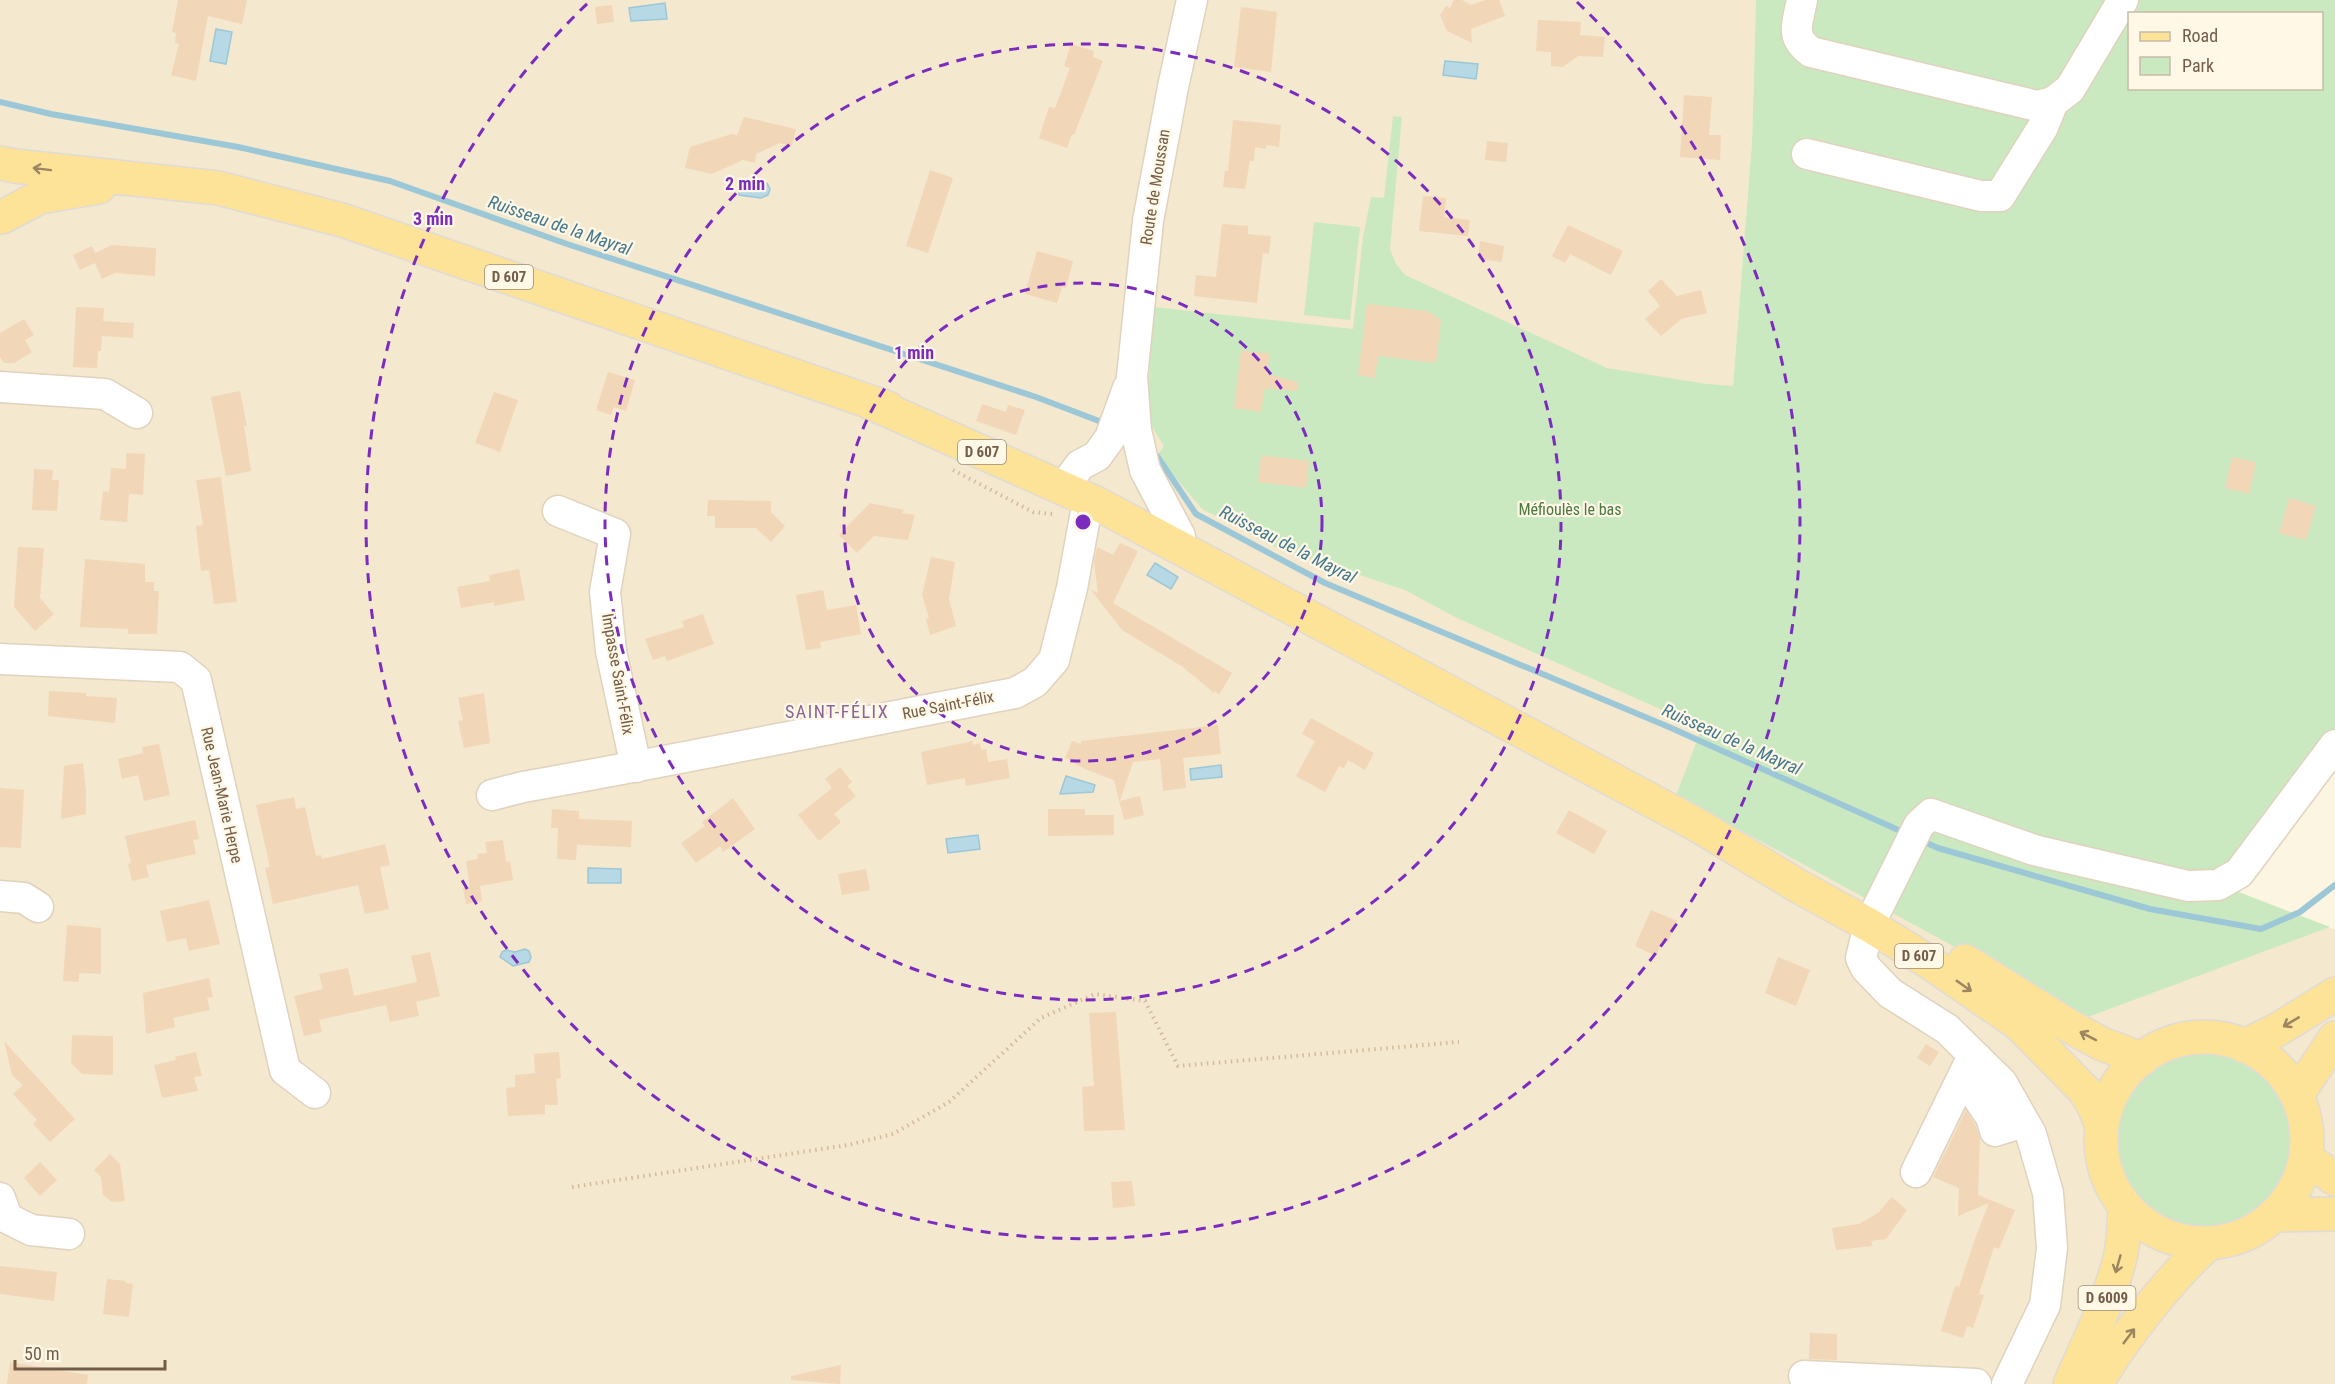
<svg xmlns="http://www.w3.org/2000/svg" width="2335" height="1384" viewBox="0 0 2335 1384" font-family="'Roboto Condensed',sans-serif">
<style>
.residential{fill:#f4e8cf}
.green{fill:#cbe9c0;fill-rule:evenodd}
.water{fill:#b6d9e5;stroke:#9cc7d7;stroke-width:1.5}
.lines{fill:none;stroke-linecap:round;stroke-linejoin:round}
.stream{stroke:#9cc7d7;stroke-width:6}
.building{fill:#f2d6b8}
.minor-casing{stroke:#e0d2bd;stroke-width:33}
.major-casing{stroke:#e0dbd7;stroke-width:36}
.path{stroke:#d6ba9c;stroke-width:4;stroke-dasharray:1.5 4.5;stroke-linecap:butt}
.minor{stroke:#fff;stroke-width:30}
.major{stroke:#fce398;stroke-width:33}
.oneway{stroke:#9c8560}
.ring{fill:none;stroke:#7b2cbf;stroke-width:3;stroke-dasharray:10 8}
.labels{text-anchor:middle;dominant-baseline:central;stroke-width:4.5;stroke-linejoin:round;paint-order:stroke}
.shield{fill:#fff8e7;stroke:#9d8c78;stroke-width:1.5}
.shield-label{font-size:15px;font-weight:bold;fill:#735d48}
.street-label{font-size:16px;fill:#735d48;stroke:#fff8e7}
.park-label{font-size:16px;fill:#4a7940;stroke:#fff8e7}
.water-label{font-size:18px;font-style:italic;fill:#44788e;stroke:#fff8e7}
.neighbourhood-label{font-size:18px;letter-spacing:1.5px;fill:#8c6397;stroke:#fff8e7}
.centre{fill:#7b2cbf;stroke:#fff8e7;stroke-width:3}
.ring-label{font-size:18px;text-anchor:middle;font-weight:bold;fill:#7b2cbf;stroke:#fff8e7;stroke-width:4.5;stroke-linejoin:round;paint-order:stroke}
</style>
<rect width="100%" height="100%" fill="#fcf5e1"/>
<path class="residential" d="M0,0H1756L1752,141L1733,386L1703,728L1676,795L2335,929V1384H0Z"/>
<path class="green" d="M1756,0H2335V761L2236,891L2330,927L2085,1018L1676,795L1702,728L1455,617L1405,590L1275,547L1202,509L1157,456L1164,446L1147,419L1153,307L1353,329L1363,237L1371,197L1384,198L1393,116L1402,117L1390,249L1396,264L1405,275L1607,368L1707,384L1733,386L1752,141ZM2130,14H2322V88H2130Z
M1314,222L1360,227L1350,320L1304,315Z
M2117 1140a87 87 0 1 1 174 0a87 87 0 1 1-174 0Z"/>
<path class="water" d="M665,3L667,19L631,21L629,8Z
M216,29L232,32L226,64L210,61Z
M1445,61L1478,64L1476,79L1443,75Z
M747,179L757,182L759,185L767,183L770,189L768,195L761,198L739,195L740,183Z
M1155,563L1178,577L1171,589L1147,575Z
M1221,765L1222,777L1191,780L1190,769Z
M1066,776L1095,785L1093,792L1060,794Z
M978,835L980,849L948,853L946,839Z
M588,868L621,869V883H588Z
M525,949L529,951L531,957L529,962L513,966L500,957L502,952L506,950L515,952Z"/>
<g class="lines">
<path class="stream" d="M0,102L51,114L238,147L390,181L567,244L1036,397L1099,421
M1157,456L1196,514L1325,583L1669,727L1905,833
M1920,840L1938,848L2150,909L2261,929L2300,912L2335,885"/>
</g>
<path class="building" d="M178,0H247L242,24L208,16L196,81L171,75L179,44L175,43L176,33L172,32Z
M1454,0H1462L1471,5L1486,0H1499L1505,16L1471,29L1472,43L1447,31L1440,15L1446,6L1450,8Z
M612,5L614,22L597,24L595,7Z
M1241,7L1277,12L1271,72L1234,67Z
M1538,20L1581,22L1580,35L1605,37L1603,57L1578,56L1563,67L1551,66V52L1536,51Z
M1071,44L1094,51L1093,57L1103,61L1074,135L1072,134L1067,148L1039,138L1049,107L1055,108L1070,68L1064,66Z
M1684,95L1712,97L1709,135H1721L1720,160L1680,157Z
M744,117L796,129L792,146L780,143L756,154L755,163L743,160L712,174L685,168L690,147L732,134L737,135Z
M1233,120L1281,125L1279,147L1266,145V149L1255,147L1254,161H1250L1245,189L1223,187L1225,171H1228Z
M1487,141L1508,143L1506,162L1485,160Z
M930,170L953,178L928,253L906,246Z
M1423,196L1446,198L1444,217L1470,220L1468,236L1419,231Z
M1222,224L1248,226V234L1271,236L1269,254L1263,253L1257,303L1194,296L1196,275L1216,277Z
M1568,225L1623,251L1611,275L1570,254L1565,263L1552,256Z
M1480,241L1504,246L1502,262L1478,259Z
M112,245L156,248L155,276L115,273L102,279L95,263L80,270L73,255L92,246L95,253Z
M1037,251L1073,261L1066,288L1062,287L1057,303L1025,294Z
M1661,279L1677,296L1701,290L1707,313L1681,319L1661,336L1645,319L1660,306L1648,291Z
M1367,304L1427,311L1441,320L1436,363L1378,356L1375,378L1358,375Z
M76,307L104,308L103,321L134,323L133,338L102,336L101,351H98L97,368L73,367Z
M24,319L34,335L25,340L32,352L14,363H4L0,357V333Z
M1241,350L1270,354L1267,374L1298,382L1297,391L1265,388L1261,412L1234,408Z
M608,372L635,380L626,411L614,407L611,415L596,410Z
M240,391L247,426H244L251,471L226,476L211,397Z
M494,392L518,400L500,452L475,443Z
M982,404L1006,412L1008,405L1025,410L1016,435L976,421Z
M126,453L145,454L143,495L129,494L127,522L100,520L103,491L109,492L111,468L126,469Z
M1261,455L1309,461L1306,488L1258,482Z
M2232,457L2256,462L2249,494L2225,488Z
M34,469L53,470L52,480H59L57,511L32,510Z
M221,477L237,602L214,604L209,570L201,571L196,526L203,525L196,480Z
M2289,498L2316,506L2306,540L2279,533Z
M708,500L771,501V512L785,526L771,542L756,528H715V516H707Z
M870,503L904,510L902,513L915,515L908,540L874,536L857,553L839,535Z
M1120,543L1138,551L1113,603L1232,673L1219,695L1214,690L1215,694L1183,667L1122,630L1091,590L1098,593L1094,562L1097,547L1113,555Z
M18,547L44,548L40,598L54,614L35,631L14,607Z
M931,557L955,562L949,599L956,626L930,635L926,619L929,618L922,595Z
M85,559L145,564V582H154V591H159L157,634H128V629L80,627Z
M519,569L525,600L494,606V602L461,608L457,587L490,581L489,575Z
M823,590L827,610L856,605L861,634L820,642L821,648L806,650L796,595Z
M703,614L714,644L667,661L665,656L653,660L645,639L684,627L682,621Z
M49,691L86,693V696L117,698L115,723L48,716Z
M484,693L490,743L464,748L458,721L463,720L458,698Z
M1311,718L1374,753L1365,770L1348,760L1344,768L1339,766L1325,792L1296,776L1315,741L1302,734Z
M1218,725L1221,754L1183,758L1186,788L1163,791L1160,759L1133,762L1120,801L1140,796L1144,815L1124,820L1114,780L1085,769L1075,764L1076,762L1065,758L1072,741L1081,744V741Z
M973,741V745L980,743L981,750L986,749L988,762L1007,759L1010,778L966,786L965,778L927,785L921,752Z
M159,744L170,795L144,801L138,775L122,779L118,759L143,753L142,747Z
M83,763L86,791V814L61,819L64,766Z
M840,767L852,782L847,786L856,796L834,814L841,822L819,841L798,815L832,788L825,779Z
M0,788L24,790L21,848L0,847Z
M294,797L296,809L305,807L316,856L321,855L322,859L385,844L390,865L380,867L389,909L365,914L358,885L273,904L265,868L270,867L256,805Z
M733,798L755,829L723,852L720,846L696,863L681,843L705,826L702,822Z
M552,809L579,811V819L632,821L631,847L577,845L576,860L557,859L558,828H551Z
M1048,809H1085V815H1114V835L1048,836Z
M1569,810L1607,831L1594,854L1556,833Z
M195,820L199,839L193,840L196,854L146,865L149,877L132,881L128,864L131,863L125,836Z
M503,840L506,862L510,861L513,880L480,886L482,901L466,904L463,888L470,887L466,861L478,859L477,854L487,853L485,842Z
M866,869L870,890L842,895L838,874Z
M209,900L220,944L189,951L186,938L167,942L160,911Z
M1651,910L1677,921L1668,942L1663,940L1656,956L1635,946Z
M67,925L101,928V974L79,973V982L63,981Z
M430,952L440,996L416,1002L419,1016L390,1022L386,1005L319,1020L322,1032L304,1036L294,996L323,989L319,974L348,968L354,996L417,982L411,956Z
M1778,957L1810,970L1796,1006L1765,993Z
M209,978L213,997L207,998L210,1010L173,1018L175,1027L146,1034L143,993Z
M1116,1012L1125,1130L1084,1131L1082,1087L1094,1086L1089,1013Z
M72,1035L113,1036V1075L82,1074L71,1063Z
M4,1041L75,1119L50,1142L33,1124L37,1120L13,1094L23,1085L12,1075Z
M1926,1044L1939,1052L1930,1066L1917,1058Z
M196,1052L202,1076L194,1077L198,1091L162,1098L154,1065L176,1060L175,1057Z
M559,1052L561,1078L556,1079L558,1105H545V1114L508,1116L506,1088L515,1087V1075L535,1073L534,1054Z
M1966,1110L1975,1124L1980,1138L1978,1195L2015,1210L1999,1249L1994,1247L1979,1294L1984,1295L1973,1328L1967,1326L1963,1338L1941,1331L1955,1286L1959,1287L1976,1236L1989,1203L1958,1216L1959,1188L1933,1177Z
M110,1154L120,1164L125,1201L112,1202L103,1195L101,1177L94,1170Z
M40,1162L57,1180L40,1196L24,1178Z
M1132,1181L1135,1206L1113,1208L1111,1182Z
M1892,1197L1907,1210L1886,1239L1871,1241L1873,1246L1836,1250L1832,1228L1859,1224L1878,1213Z
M0,1266L57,1272L54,1301L0,1294Z
M107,1279L126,1281V1283L133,1284L129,1317L103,1314Z
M1810,1333L1837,1334V1360L1809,1359Z
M10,1362L88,1375L87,1384H7Z
M841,1365L840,1384L791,1380V1376Z"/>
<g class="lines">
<g class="minor-casing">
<path id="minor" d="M1802,0C1798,23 1789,36 1811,52L2037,106L2053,102L2070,89L2123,0
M1807,154L1981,196H2000L2043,127L2053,102
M0,387L105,394L137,413
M1071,477L1080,465L1097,456L1110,438L1128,388
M558,511L615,534L605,592L611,651L636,767
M1180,536L1145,470L1136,430L1132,377L1148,221L1173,87L1192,0
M0,659L180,667L196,680L285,1070L315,1093
M492,795L523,787C688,758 851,724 1015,693L1035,682L1054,660L1072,588L1085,517L1090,508L1096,503
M0,896L24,898L38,907
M1983,1065L1972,1089L1991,1117L1995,1131L2024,1122
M1916,1172L1968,1066L1977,1058
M0,1198L7,1218L31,1230L69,1234
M1804,1376L1976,1384
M2007,1384L2045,1305L2052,1248L2048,1193L2031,1134L2002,1083L1947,1029L1890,993L1866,968L1861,958L1869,925L1919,825L1931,814L2034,850L2188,886L2218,885L2239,873L2335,745"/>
</g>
<g class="major-casing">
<path id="major" d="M0,163L15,166L218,188L342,220L888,408
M2,217L40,197L99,187
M869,402L1096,503L1699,826L1798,886L1869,925L1929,962L2019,1024L2085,1091L2094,1106L2102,1127
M1965,961L2069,1026L2102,1044L2142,1059
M2101 1140a103 103 0 1 1 206 0a103 103 0 1 1-206 0Z
M2244,1046L2277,1030L2335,994
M2297,1095L2335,1038
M2306,1158L2335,1179
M2274,1215L2335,1214
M2070,1384C2088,1343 2109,1302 2120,1258C2124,1242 2124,1223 2125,1207
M2096,1384C2123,1338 2169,1279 2209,1243"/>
</g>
<path class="path" d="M953,470L1033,512L1053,514
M572,1187L848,1145L893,1134L949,1102L1041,1018L1095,994L1145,1001L1178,1066L1459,1042"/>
<use href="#minor" class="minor"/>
<use href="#major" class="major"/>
</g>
<defs><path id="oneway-shaft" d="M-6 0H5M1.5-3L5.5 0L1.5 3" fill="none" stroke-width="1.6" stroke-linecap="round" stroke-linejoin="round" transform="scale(1.5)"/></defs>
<g class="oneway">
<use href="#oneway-shaft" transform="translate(42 169) rotate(-173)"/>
<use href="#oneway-shaft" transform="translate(1964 986) rotate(35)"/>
<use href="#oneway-shaft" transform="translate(2291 1022) rotate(149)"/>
<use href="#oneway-shaft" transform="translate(2088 1036) rotate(-153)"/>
<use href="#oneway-shaft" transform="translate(2118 1264) rotate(106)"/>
<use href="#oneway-shaft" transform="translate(2129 1336) rotate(-53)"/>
</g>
<g class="ring">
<circle cx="1083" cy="522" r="239"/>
<circle cx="1083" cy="522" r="478"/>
<path d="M1577 2A717 717 0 1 1 589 2"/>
</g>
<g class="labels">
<g class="shield">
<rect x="485" y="265" width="48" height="24" rx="4.5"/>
<rect x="958" y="440" width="48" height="24" rx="4.5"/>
<rect x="1895" y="944" width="48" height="24" rx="4.5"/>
<rect x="2078.5" y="1286" width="57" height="24" rx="4.5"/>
</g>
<g class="shield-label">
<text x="509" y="277">D 607</text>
<text x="982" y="452">D 607</text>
<text x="1919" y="956">D 607</text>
<text x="2107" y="1298">D 6009</text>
</g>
<g class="street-label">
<text transform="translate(1155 187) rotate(-81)">Route de Moussan</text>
<text transform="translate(618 674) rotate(80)">Impasse Saint-Félix</text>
<text transform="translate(948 705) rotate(-11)">Rue Saint-Félix</text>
<text transform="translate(222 795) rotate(77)">Rue Jean-Marie Herpe</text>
</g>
<g class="park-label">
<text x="1570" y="509">Méfioulès le bas</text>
</g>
<g class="water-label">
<text transform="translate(560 225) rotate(19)">Ruisseau de la Mayral</text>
<text transform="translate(1288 544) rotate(27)">Ruisseau de la Mayral</text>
<text transform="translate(1732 739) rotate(24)">Ruisseau de la Mayral</text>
</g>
<g class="neighbourhood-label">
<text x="837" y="711">SAINT-FÉLIX</text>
</g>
</g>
<circle cx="1083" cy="522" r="9" class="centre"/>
<g class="ring-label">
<text x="745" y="190">2 min</text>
<text x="433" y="225">3 min</text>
<text x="914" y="359">1 min</text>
</g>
<rect x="2128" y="12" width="195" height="78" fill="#fff8e7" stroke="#c7baa7" stroke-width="1.5"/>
<rect x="2140" y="32" width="30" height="9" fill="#fce398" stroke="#c7baa7" stroke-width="1.5"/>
<text x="2182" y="42" font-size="18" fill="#735d48">Road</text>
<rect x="2140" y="57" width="30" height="18" fill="#cbe9c0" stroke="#c7baa7" stroke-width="1.5"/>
<text x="2182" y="72" font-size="18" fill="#735d48">Park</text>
<path d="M15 1360v9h150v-9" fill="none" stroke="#735d48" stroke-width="3"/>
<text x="24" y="1360" font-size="18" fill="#735d48" stroke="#fff8e7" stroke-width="4.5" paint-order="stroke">50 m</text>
</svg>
